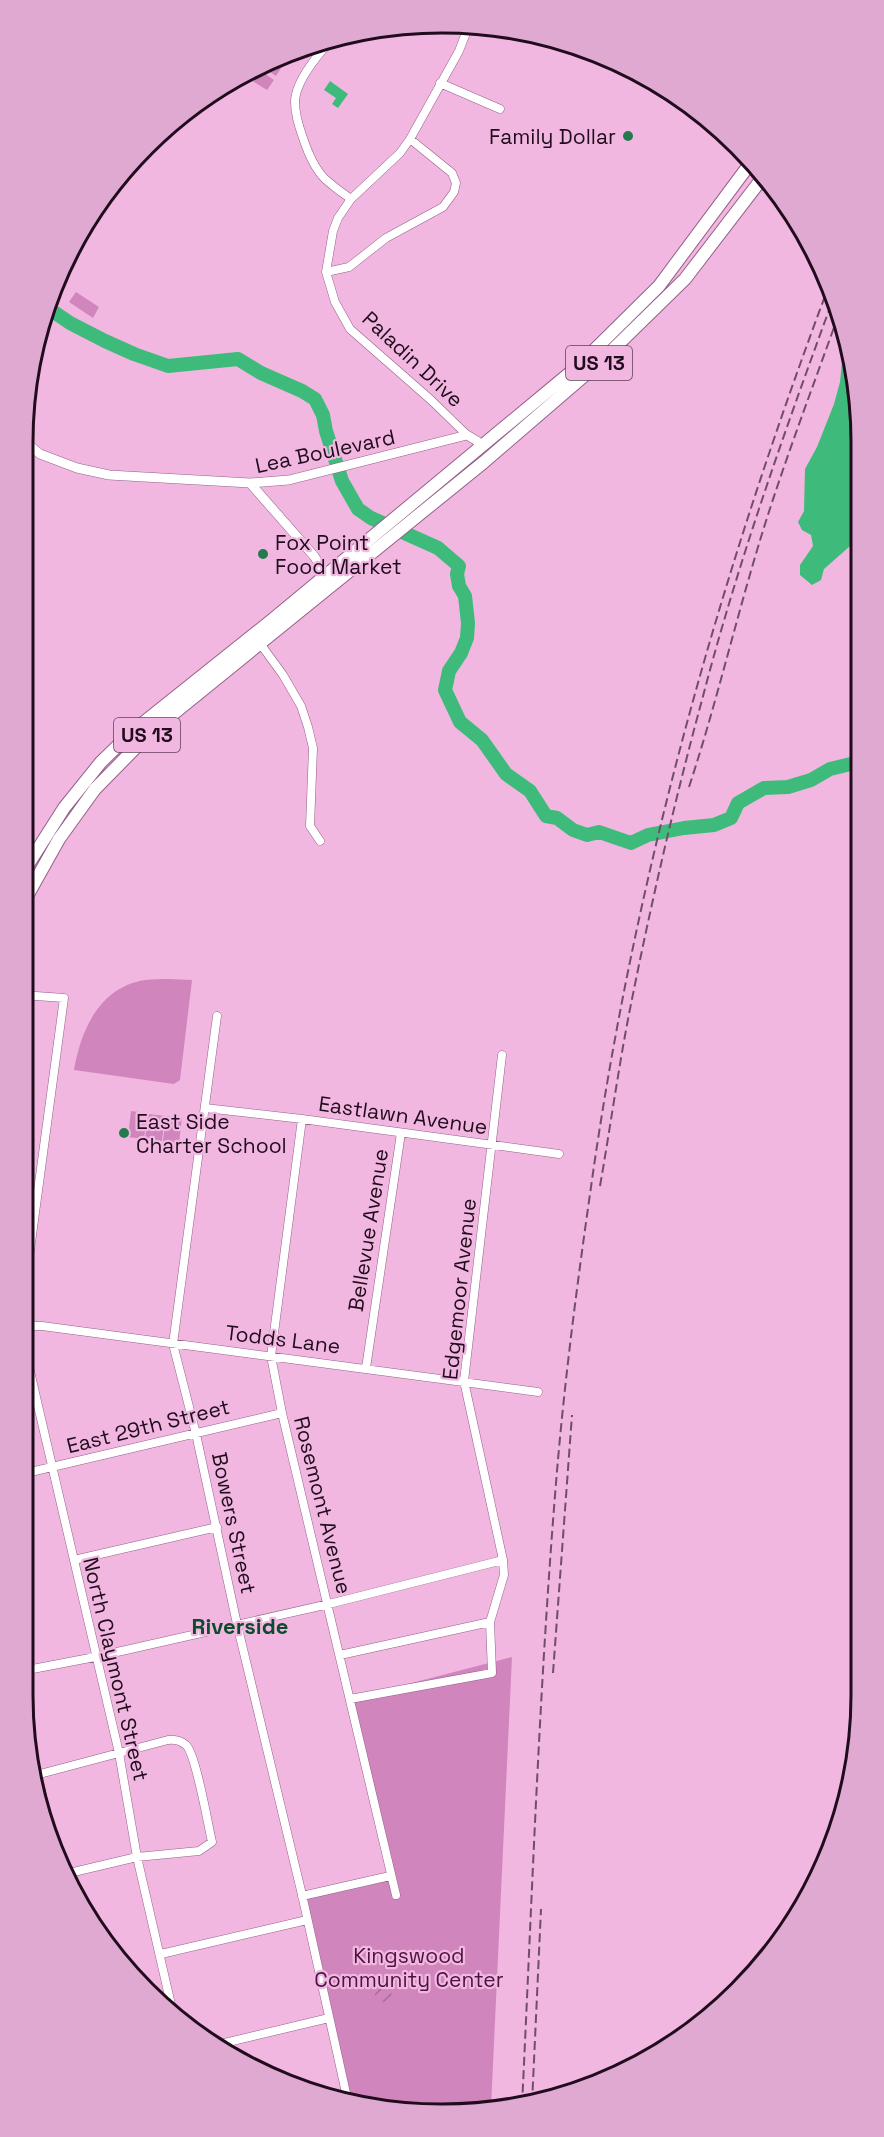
<svg xmlns="http://www.w3.org/2000/svg" width="884" height="2137" viewBox="0 0 884 2137" font-family="'Space Grotesk',sans-serif">
<style>
.green{fill:#d185bd}
.garden{fill:url(#garden-furrows)}
.water{fill:#3ebb7b}
.lines{fill:none;stroke-linecap:round;stroke-linejoin:round}
.river{stroke:#3ebb7b;stroke-width:14}
.minor-casing{stroke:#956087;stroke-width:9}
.tertiary-casing{stroke:#956087;stroke-width:10}
.primary-casing{stroke:#956087;stroke-width:14}
.minor{stroke:#fff;stroke-width:8}
.tertiary{stroke:#fff;stroke-width:9}
.primary{stroke:#fff;stroke-width:12}
.rail{stroke:#714e68;stroke-width:2;stroke-dasharray:9 4.5;stroke-linecap:butt}
.poi-dot{fill:#227a4e;stroke:#f1b7e1;stroke-width:2}
.labels{text-anchor:middle;dominant-baseline:central;stroke-width:4.5;stroke-linejoin:round;paint-order:stroke}
.shield{fill:#f1b7e1;stroke:#5f3f57;stroke-width:1.5}
.shield-label{font-size:20px;font-weight:bold;fill:#200c1c}
.poi-label{font-size:21px;fill:#200c1c;stroke:#f1b7e1;text-anchor:start}
.street-label{font-size:21px;fill:#200c1c;stroke:#f1b7e1}
.park-label{font-size:21px;fill:#4c1241;stroke:#f1b7e1}
.neighbourhood-label{font-size:22px;font-weight:bold;fill:#0d4b2d;stroke:#f1b7e1}
.rim{fill:none;stroke:#200c1c;stroke-width:3}
</style>
<defs>
<pattern id="garden-furrows" width="10" height="10" patternUnits="userSpaceOnUse" patternTransform="scale(1.5)"><rect width="10" height="10" fill="#d185bd"/><path d="M-1 1l2-2M0 10L10 0M9 11l2-2" fill="none" stroke="#a96b99"/></pattern>
</defs>
<rect width="100%" height="100%" fill="#f1b7e1"/>
<path class="green" d="M274,59L283,65L276,76L259,65Z
M255,67L274,80L267,90L243,75Z
M76,292L99,307L93,318L69,302Z
M169,979L192,980L180,1080L174,1084L74,1070C81,1029 100,987 145,980C153,979 161,979 169,979Z
M131,1111L147,1113L144,1139L128,1137Z
M148,1114L165,1116L162,1141L145,1139Z
M166,1116L182,1118L179,1143L163,1141Z
M512,1657L491,2107L387,2111L349,2102L303,1899L391,1878L350,1699Z"/>
<path class="garden" d="M385,1979L386,1982H389L393,2000L377,2003L373,1985L379,1984V1980Z"/>
<path class="water" d="M330,81L348,94L338,108L332,104L336,98L324,90Z
M846,349L858,387V539L824,569L821,580L812,585L800,575V565L813,546L811,535L802,530L798,522L804,511L805,469L817,447L834,404L840,382L842,362Z"/>
<g class="lines">
<path class="river" d="M45,306L70,323L105,341L134,354L168,366L238,359L261,373L302,391L315,399L323,415L326,431L342,481L358,509L371,518L438,548L459,566L457,574L459,586L465,596L468,623L467,638L461,653L449,671L445,690L460,722L482,740L506,774L530,791L546,816L557,818L573,830L587,835L599,832L631,843L648,835L684,828L714,825L731,818L738,803L764,788L788,787L811,780L830,769L859,762"/>
<g class="minor-casing">
<path id="minor" d="M336,36C321,50 295,81 295,102C295,115 299,127 303,138C308,153 314,168 325,179C333,186 342,193 351,199
M440,83L500,109
M184,111C196,111 203,106 208,96
M326,272L349,267L386,238L443,207L454,192L456,183L452,173L410,139
M467,435L431,400L350,329L335,302L326,272L333,231L338,218L351,199L400,153L410,139L459,51L469,25
M259,642L283,675L301,706L308,727L313,748L310,826L320,841
M22,995L64,998L22,1309
M217,1016L173,1344L196,1434L237,1624L303,1899L348,2102
M205,1108L302,1119L559,1154
M302,1119L271,1356L282,1413L396,1895
M22,1326H42L538,1392
M22,1337L119,1753L137,1857L172,2009
M366,1368L401,1133
M22,1474L282,1413
M74,1560L217,1527
M340,1655L490,1622
M22,1671L95,1657L329,1604L503,1560
M350,1699L492,1673L490,1622L504,1575L503,1560L464,1381L502,1055
M36,1775L168,1740C175,1739 180,1740 186,1745C196,1754 208,1825 212,1842L199,1851L137,1857L65,1874
M302,1896L390,1876
M161,1954L307,1920
M216,2045L329,2018"/>
</g>
<g class="tertiary-casing">
<path id="tertiary" d="M23,440L40,454L77,468L109,475L250,483L289,480L467,435L477,441L481,447
M250,483L314,556L321,567L323,577"/>
</g>
<g class="primary-casing">
<path id="primary" d="M22,874L64,808L101,762L133,731L272,620L577,367L659,286L752,161
M22,905L59,839L95,789L152,731L484,462L599,363L685,279L764,176
M36,1779L49,1839"/>
</g>
<use href="#minor" class="minor"/>
<use href="#tertiary" class="tertiary"/>
<use href="#primary" class="primary"/>
<path class="rail" d="M689,787C715,708 734,627 758,547C781,470 810,395 837,319
M600,1186C610,1129 618,1071 629,1014C650,908 674,803 702,700C737,565 784,433 832,302
M553,1673L572,1415
M532,2104L541,1909
M522,2106C532,1899 539,1690 556,1483C564,1384 577,1285 591,1187C634,879 719,579 828,288"/>
</g>
<g class="poi-dot">
<circle cx="628" cy="136" r="6"/>
<circle cx="263" cy="554" r="6"/>
<circle cx="124" cy="1133" r="6"/>
</g>
<g class="labels">
<g class="shield">
<rect x="566" y="346" width="66" height="34" rx="4.5"/>
<rect x="114" y="718" width="66" height="34" rx="4.5"/>
</g>
<g class="shield-label">
<text x="599" y="363">US 13</text>
<text x="147" y="735">US 13</text>
</g>
<g class="poi-label">
<text x="616" y="136" text-anchor="end">Family Dollar</text>
<text x="275" y="542">Fox Point<tspan x="275" dy="24">Food Market</tspan></text>
<text x="136" y="1121">East Side<tspan x="136" dy="24">Charter School</tspan></text>
</g>
<g class="street-label">
<text transform="translate(413 359) rotate(43)">Paladin Drive</text>
<text transform="translate(325 451) rotate(-12)">Lea Boulevard</text>
<text transform="translate(403 1115) rotate(8)">Eastlawn Avenue</text>
<text transform="translate(368 1230) rotate(-81)">Bellevue Avenue</text>
<text transform="translate(459 1289) rotate(-84)">Edgemoor Avenue</text>
<text transform="translate(283 1339) rotate(7)">Todds Lane</text>
<text transform="translate(148 1426) rotate(-14)">East 29th Street</text>
<text transform="translate(323 1505) rotate(76)">Rosemont Avenue</text>
<text transform="translate(234 1523) rotate(78)">Bowers Street</text>
<text transform="translate(116 1669) rotate(77)">North Claymont Street</text>
</g>
<g class="park-label">
<text x="409" y="1955">Kingswood<tspan x="409" dy="24">Community Center</tspan></text>
</g>
<g class="neighbourhood-label">
<text x="240" y="1626">Riverside</text>
</g>
</g>
<path d="M0 0H884V2137H0ZM442 33H442A409 409 0 0 1 851 442V1695A409 409 0 0 1 442 2104H442A409 409 0 0 1 33 1695V442A409 409 0 0 1 442 33Z" fill="#e0a9d1" fill-rule="evenodd"/>
<path class="rim" d="M442 33H442A409 409 0 0 1 851 442V1695A409 409 0 0 1 442 2104H442A409 409 0 0 1 33 1695V442A409 409 0 0 1 442 33Z"/>
</svg>
